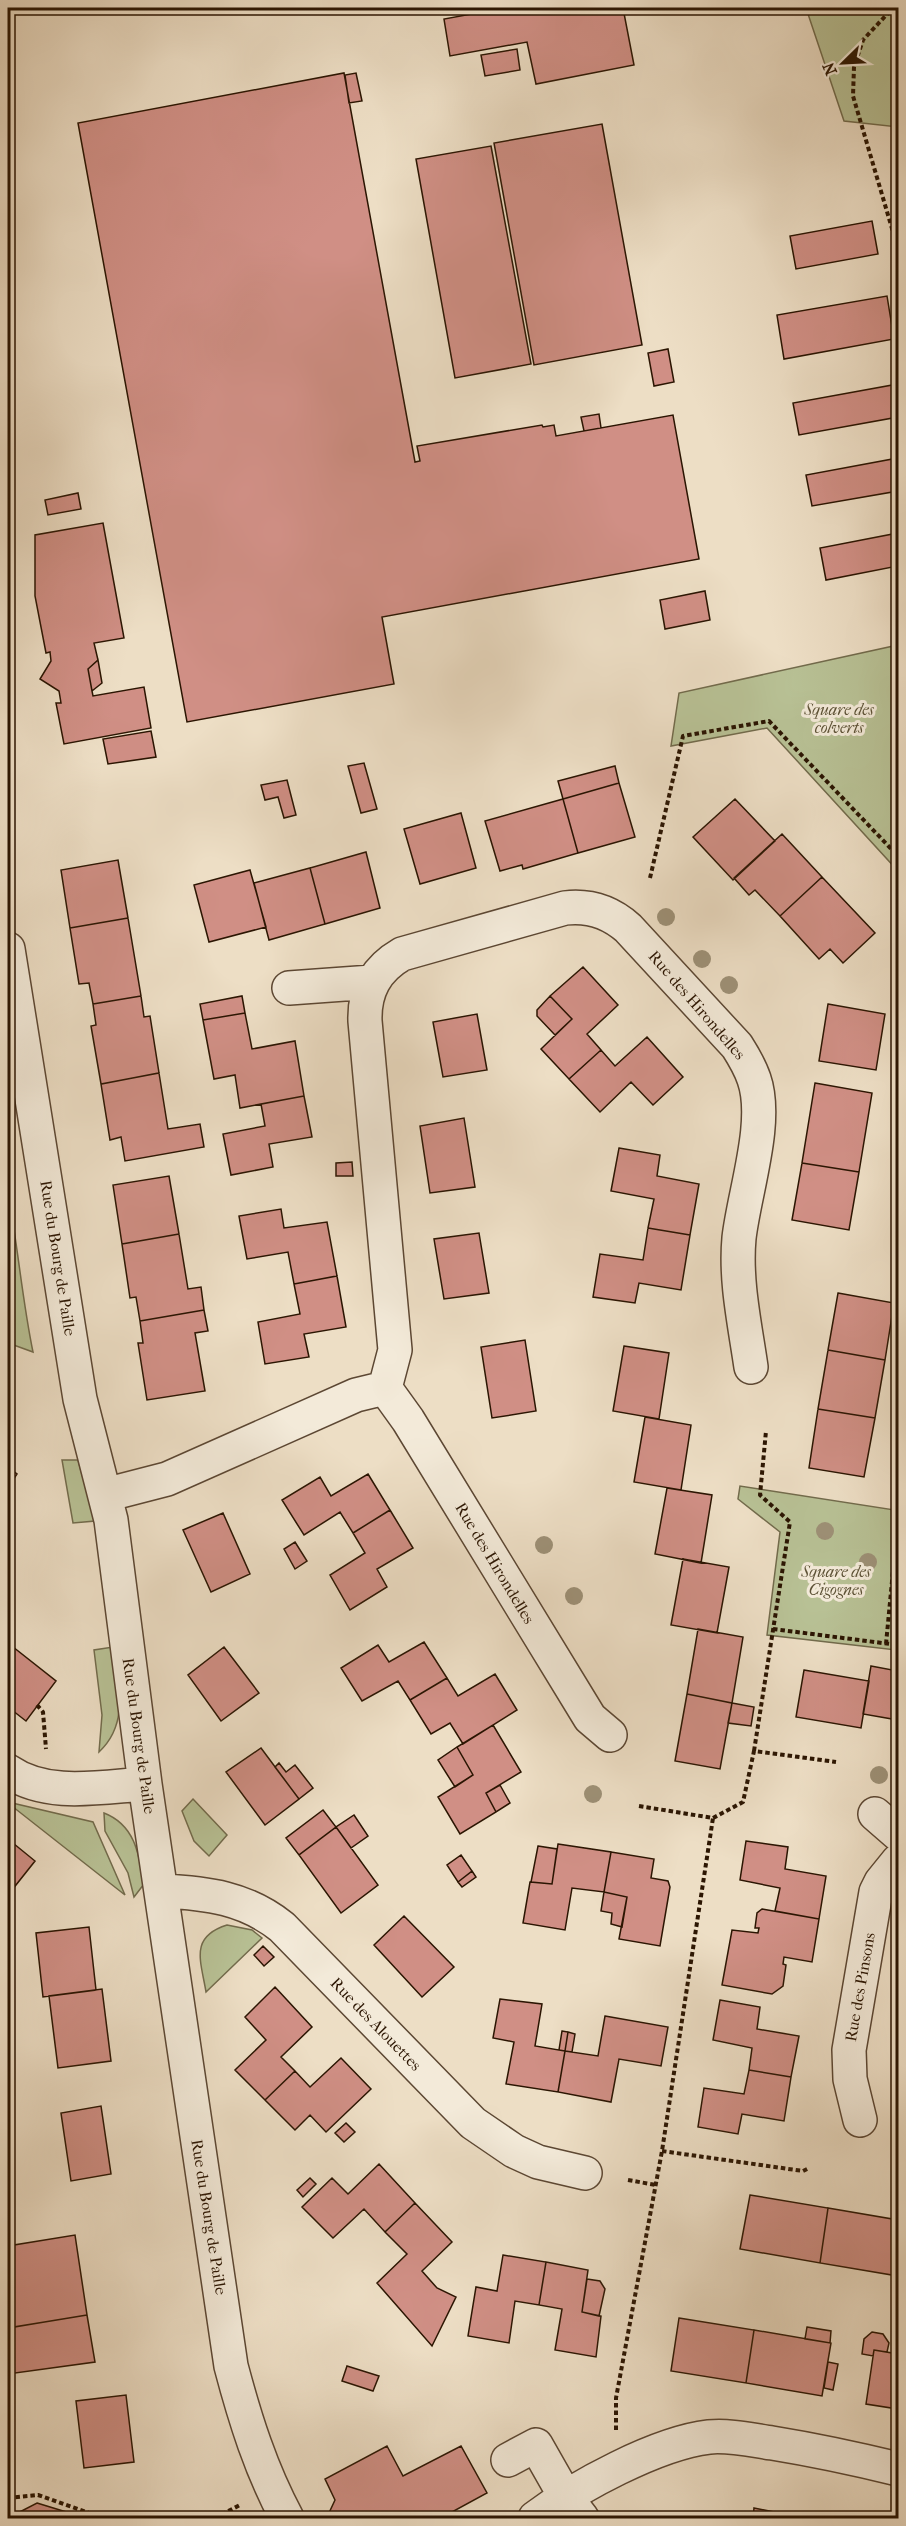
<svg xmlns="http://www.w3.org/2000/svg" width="906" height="2526" viewBox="0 0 906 2526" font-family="'IM FELL French Canon',serif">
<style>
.green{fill:#b8c195;stroke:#726b4c;stroke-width:1.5}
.building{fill:#d08f85;stroke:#2b1502;stroke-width:1.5}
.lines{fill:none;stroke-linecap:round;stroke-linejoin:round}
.minor-casing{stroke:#5c4733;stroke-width:36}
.path{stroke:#2b1502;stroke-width:4;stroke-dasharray:4.5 3;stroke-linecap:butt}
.minor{stroke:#f3ead9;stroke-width:33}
.tree{fill:#9d9076}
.labels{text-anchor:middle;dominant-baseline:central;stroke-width:6;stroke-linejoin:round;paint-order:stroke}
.park-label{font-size:16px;font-style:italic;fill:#5c5135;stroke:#f3ead9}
.street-label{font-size:16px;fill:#2b1502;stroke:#f3ead9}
</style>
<rect width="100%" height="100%" fill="#eddec5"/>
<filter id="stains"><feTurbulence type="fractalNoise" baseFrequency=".00333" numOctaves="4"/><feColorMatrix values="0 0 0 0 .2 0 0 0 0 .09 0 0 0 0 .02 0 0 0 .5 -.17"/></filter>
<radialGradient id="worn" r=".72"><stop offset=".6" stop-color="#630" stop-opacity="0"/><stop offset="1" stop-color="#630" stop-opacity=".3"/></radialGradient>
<path class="green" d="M806,8H898V127L844,121Z
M898,645V871L767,728L671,746L679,693Z
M8,1194C18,1246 22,1299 33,1352L8,1343V1225L12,1218L8,1215Z
M62,1460H78L95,1521L73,1523Z
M898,1464V1622L896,1650L767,1635L780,1532L738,1499L740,1486L894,1510Z
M113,1647C118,1685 130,1723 99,1752L102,1715L94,1650Z
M193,1799L227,1835L209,1856L194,1841L182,1811Z
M8,1802L93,1822L125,1895L8,1803Z
M104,1813C135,1825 139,1854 144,1884L134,1897L128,1873L105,1831Z
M227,1925L252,1930L262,1938L206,1992C201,1961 189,1937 227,1925Z"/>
<path class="building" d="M504,8H623L634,65L536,84L527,42L450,56L444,19Z
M517,49L520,70L485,76L481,55Z
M344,73L415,462L420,461L417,446L542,425L543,427L554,425L556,436L673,415L699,559L382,617L394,684L187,722L78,123Z
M356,73L362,101L349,103L345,75Z
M602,124L642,345L534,365L494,143Z
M491,146L531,364L455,378L416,159Z
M872,221L878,254L796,269L790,236Z
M887,296L894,339L784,359L777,315Z
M668,349L674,382L654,386L648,353Z
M898,384V417L799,435L793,403Z
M599,414L601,428L584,431L581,417Z
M898,458V491L812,506L806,475Z
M78,493L81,509L48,515L45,500Z
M103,523L124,638L94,643L98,660L88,669L92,691L93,696L144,687L151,728L64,744L56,703H61L59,691L40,679L51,661L50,652L46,653L35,596V535Z
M898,533V566L826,580L820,548Z
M705,591L710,620L665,629L660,600Z
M98,660L102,683L92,691L88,669Z
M151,731L156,757L108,764L103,739Z
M364,763L377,809L361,813L348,766Z
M615,766L619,783L563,799L558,781Z
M287,780L296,815L284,818L278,797L265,800L261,785Z
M619,783L635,837L578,853L563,799Z
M563,799L578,853L523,869L522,865L500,871L485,821Z
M735,799L775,841L733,880L693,837Z
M461,813L476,868L420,884L404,829Z
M782,834L822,877L780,916L755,890L749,895L734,878Z
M366,852L380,908L325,924L310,868Z
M118,860L128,918L70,928L61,870Z
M310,868L325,924L269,940L254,883Z
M250,870L266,927L209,942L194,885Z
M822,877L875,933L843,963L830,949L819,959L780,916Z
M128,918L141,996L93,1004L89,983L79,984L70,928Z
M583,967L618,1005L587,1034L601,1050L569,1079L541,1049L572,1019L550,996Z
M141,996L144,1017L150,1016L159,1073L101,1084L91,1026L96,1025L93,1004Z
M242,996L245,1013L203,1020L200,1004Z
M550,996L572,1019L555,1035L537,1016V1010Z
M828,1004L885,1014L876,1070L819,1061Z
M245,1013L252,1049L295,1041L304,1096L240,1108L235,1075L214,1079L203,1020Z
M477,1014L487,1070L443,1077L433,1022Z
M647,1037L683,1077L653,1105L631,1082L600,1112L569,1079L601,1050L615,1066Z
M159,1073L168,1129L200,1124L204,1147L125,1161L121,1137L110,1140L101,1084Z
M815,1083L872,1093L859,1172L802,1163Z
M304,1096L312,1137L269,1144L273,1167L231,1175L223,1134L265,1126L261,1104Z
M464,1118L475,1187L430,1193L420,1126Z
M619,1148L660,1155L657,1176L699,1184L690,1235L648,1228L654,1199L611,1191Z
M352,1162L353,1176H336V1163Z
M802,1163L859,1172L849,1230L792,1220Z
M169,1176L179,1234L122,1244L113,1185Z
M281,1209L284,1228L327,1222L337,1276L294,1284L288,1252L247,1259L239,1216Z
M648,1228L690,1235L681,1290L639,1283L635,1303L593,1297L600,1254L643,1260Z
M479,1233L489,1293L444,1299L434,1239Z
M179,1234L188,1289L201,1287L204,1310L140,1321L136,1297L130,1298L122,1244Z
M337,1276L346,1327L304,1334L309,1357L265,1364L258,1322L300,1314L294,1284Z
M838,1293L894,1303L885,1360L828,1350Z
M204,1310L208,1331L195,1333L205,1391L147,1400L138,1343H143L140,1321Z
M525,1340L536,1411L492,1418L481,1347Z
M624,1346L669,1353L659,1419L613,1411Z
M828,1350L885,1360L875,1418L818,1409Z
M818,1409L875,1418L864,1477L809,1468Z
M645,1417L691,1425L681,1490L634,1482Z
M8,1467L17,1474L8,1488Z
M368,1474L390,1510L353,1533L340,1512L304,1535L282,1500L320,1477L331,1496Z
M667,1488L712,1495L701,1563L655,1554Z
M390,1510L413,1548L377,1569L387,1587L350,1610L330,1575L365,1553L353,1533Z
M223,1513L250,1574L211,1592L183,1530Z
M295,1542L307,1561L295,1569L284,1549Z
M683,1559L729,1567L717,1633L671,1625Z
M698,1629L743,1637L732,1703L687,1694Z
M424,1642L447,1678L410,1700L398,1681L362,1701L341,1668L378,1645L389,1662Z
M8,1643L56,1681L26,1721L8,1707Z
M224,1647L259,1693L221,1721L188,1675Z
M871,1666L898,1671V1720L863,1714Z
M804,1670L869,1681L861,1728L796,1717Z
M495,1674L517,1710L463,1744L450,1723L431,1734L410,1700L447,1678L458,1696Z
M687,1694L732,1703L720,1769L675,1761Z
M732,1703L754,1707L751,1726L728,1723Z
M493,1725L521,1772L486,1793L496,1812L460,1834L438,1797L473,1775L457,1747Z
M457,1747L473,1775L455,1787L438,1760Z
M261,1748L299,1799L265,1825L226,1772Z
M279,1763L286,1772L295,1765L313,1788L299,1799L275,1767Z
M500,1785L510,1803L496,1812L486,1793Z
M323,1810L336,1827L299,1855L286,1838Z
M354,1815L368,1836L351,1848L336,1827Z
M336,1827L378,1885L341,1913L299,1855Z
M8,1839L35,1861L8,1895Z
M746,1841L788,1847L785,1869L826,1876L819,1919L775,1911L780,1888L740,1880Z
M558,1844L611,1852L604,1892L572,1888L565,1930L523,1923L530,1882L552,1884Z
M538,1846L557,1849L552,1884L531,1882Z
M611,1852L654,1859L651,1878L668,1881L670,1887L660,1946L619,1939L627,1897L604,1892Z
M461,1855L472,1871L458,1882L447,1865Z
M472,1871L476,1877L462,1887L458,1882Z
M604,1892L627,1897L622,1927L611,1924L612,1913L601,1911Z
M762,1909L819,1919L812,1962L784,1957L783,1964L786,1965L783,1986L772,1994L722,1985L732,1930L758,1933L759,1928H755L757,1913Z
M404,1916L454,1967L422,1997L374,1945Z
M89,1927L96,1990L43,1997L36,1933Z
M263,1946L274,1957L264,1966L254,1955Z
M275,1987L312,2027L281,2057L295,2071L265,2100L235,2070L266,2040L245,2017Z
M102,1989L111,2061L58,2068L49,1996Z
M500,1999L542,2004L535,2046L565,2051L558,2092L506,2084L514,2042L493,2038Z
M720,2000L760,2007L757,2029L799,2036L791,2077L749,2070L752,2048L713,2040Z
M605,2016L668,2027L661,2066L619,2059L611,2102L558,2092L565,2051L598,2056Z
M562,2031L568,2032L565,2051L559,2050Z
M568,2032L575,2034L572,2052L565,2051Z
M341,2058L371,2089L326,2132L310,2115L295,2130L265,2100L295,2071L310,2087Z
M749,2070L791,2077L784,2121L742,2114L738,2134L698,2127L704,2088L744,2094Z
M101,2106L111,2174L71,2181L61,2113Z
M346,2123L355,2132L344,2142L335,2133Z
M379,2164L415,2203L385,2232L364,2209L333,2238L302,2207L332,2178L348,2194Z
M310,2178L316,2184L303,2197L297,2190Z
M750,2195L828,2208L820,2263L740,2249Z
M415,2203L452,2242L422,2271L437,2288L456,2297L432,2346L377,2283L407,2254L385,2232Z
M828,2208L898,2220V2276L820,2263Z
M75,2235L87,2315L8,2328V2246Z
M503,2255L546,2262L539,2305L515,2301L509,2343L468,2336L476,2287L497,2291Z
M546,2262L588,2270L582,2312L601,2316L596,2357L555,2350L562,2309L539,2305Z
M587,2279L600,2281L605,2289L599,2316L582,2312Z
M87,2315L95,2362L8,2374V2328Z
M679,2318L754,2330L746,2383L671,2371Z
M807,2327L831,2331L830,2343L805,2339Z
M754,2330L831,2343L822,2396L746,2383Z
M872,2332L883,2334L889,2343L887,2352L874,2350L873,2356L862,2354L864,2339Z
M874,2350L898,2354V2409L866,2404Z
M828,2362L838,2364L833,2390L824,2388Z
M347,2366L379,2376L373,2391L342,2381Z
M126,2395L134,2462L84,2468L76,2401Z
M387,2446L403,2476L461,2446L487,2493L441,2518H337L328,2515L335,2500L325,2479Z
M37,2503L86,2518H8Z
M754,2508L784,2514L812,2518H753Z"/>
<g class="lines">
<g class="minor-casing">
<path id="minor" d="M8,949L80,1399L111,1520L145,1784L231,2366C245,2419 261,2470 287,2518
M289,988L372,982
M385,1388L408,1420L590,1718L610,1735
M105,1495L167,1479L356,1395L385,1388L395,1350L365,1021C364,991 376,969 402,954L565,908C590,905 610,912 628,928L737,1046C744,1057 750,1067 754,1079C769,1122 744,1193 739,1238C735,1281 745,1325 751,1367
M8,1771C47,1798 100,1787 145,1784
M875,1814L898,1834
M162,1891C207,1893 246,1898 282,1927L473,2123L514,2151L538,2162L585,2173
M860,2120L850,2079L849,2050L876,1892L881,1882L898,1861
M508,2460L536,2445L565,2496L582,2518
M535,2518C576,2487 657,2443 709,2437C730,2435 751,2440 772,2443C815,2450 857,2459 898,2469"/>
</g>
<path class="path" d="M888,8L898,17
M890,11L863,40L854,67L853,96L898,249
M650,878L683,736L769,721L898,856
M773,1629L898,1645
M886,1644L898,1519
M37,1705L43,1712L46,1749
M754,1751L790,1522L760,1495L766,1431
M639,1806L713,1818L743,1802L754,1751L836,1762
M662,2151L803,2171L809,2168
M628,2180L656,2185
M616,2430V2398L662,2151L713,1818
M8,2498L38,2495L103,2518
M215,2518L240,2505"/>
<use href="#minor" class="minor"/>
</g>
<g class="tree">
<circle cx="666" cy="917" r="9"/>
<circle cx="702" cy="959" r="9"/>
<circle cx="729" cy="985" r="9"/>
<circle cx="825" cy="1531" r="9"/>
<circle cx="544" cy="1545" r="9"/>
<circle cx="868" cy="1562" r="9"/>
<circle cx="574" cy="1596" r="9"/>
<circle cx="879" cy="1775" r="9"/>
<circle cx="593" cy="1794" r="9"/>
</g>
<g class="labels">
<g class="park-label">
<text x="839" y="709">Square des<tspan x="839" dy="18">colverts</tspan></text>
<text x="836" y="1571">Square des<tspan x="836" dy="18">Cigognes</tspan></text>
</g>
<g class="street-label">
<text transform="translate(697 1005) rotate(49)">Rue des Hirondelles</text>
<text transform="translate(58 1258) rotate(81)">Rue du Bourg de Paille</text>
<text transform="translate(495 1563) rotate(59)">Rue des Hirondelles</text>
<text transform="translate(139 1736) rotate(82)">Rue du Bourg de Paille</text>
<text transform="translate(860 1987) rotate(-80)">Rue des Pinsons</text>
<text transform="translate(376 2024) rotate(46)">Rue des Alouettes</text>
<text transform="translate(209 2217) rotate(81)">Rue du Bourg de Paille</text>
</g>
</g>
<rect width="906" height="2526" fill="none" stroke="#eddec5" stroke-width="30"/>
<rect x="9" y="9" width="888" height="2508" fill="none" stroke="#2b1502" stroke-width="3"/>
<rect x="15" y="15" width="876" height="2496" fill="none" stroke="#2b1502" stroke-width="1.5"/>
<g transform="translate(843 63) rotate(246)" stroke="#f3ead9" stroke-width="4.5" paint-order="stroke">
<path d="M0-4.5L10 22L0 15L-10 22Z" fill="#2b1502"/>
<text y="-9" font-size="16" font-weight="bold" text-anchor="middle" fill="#2b1502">N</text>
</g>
<rect width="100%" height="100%" filter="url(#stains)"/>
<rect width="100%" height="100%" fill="url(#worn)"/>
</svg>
